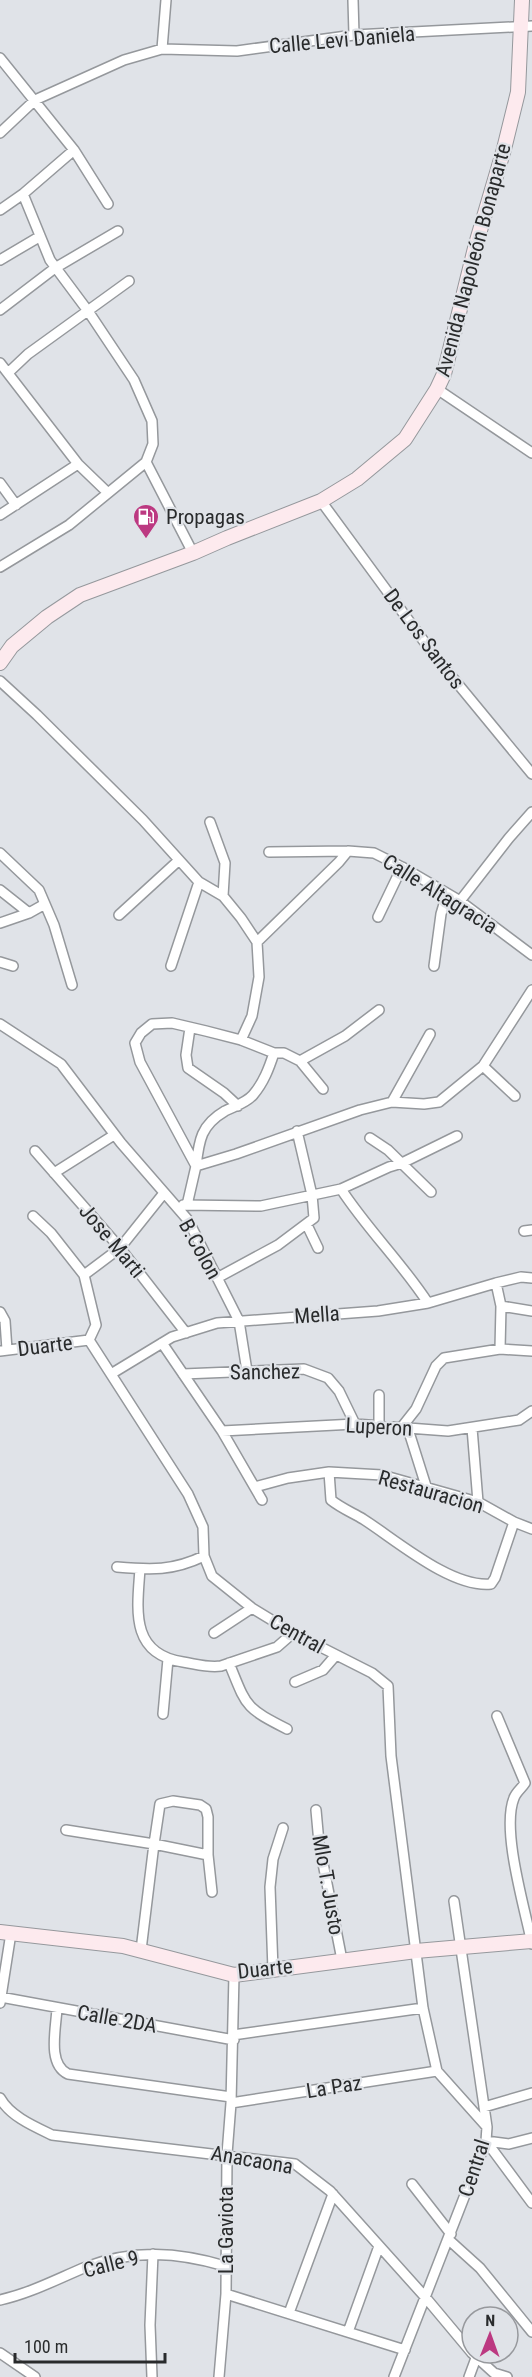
<svg xmlns="http://www.w3.org/2000/svg" width="532" height="2377" font-family="'Roboto Condensed',sans-serif">
<rect width="100%" height="100%" fill="#e0e3e8"/>
<g fill="none" stroke-linecap="round" stroke-linejoin="round">
<defs>
<path id="street" d="M353 0 354 35
M162 49 166 0
M0 58 74 150 108 204
M0 133 35 100 124 60 162 49 237 51 354 35 532 26
M0 210 23 194 74 150
M0 260 39 237
M0 310 55 268 118 231
M0 363 78 464 107 492
M9 372 28 354 129 281
M437 389 532 453
M146 462 193 553
M0 483 16 505
M321 501 434 655 532 774
M0 515 78 464
M0 567 69 525 146 462 153 444 152 421 134 380 88 311 50 260 23 194
M0 681 37 715 143 820 199 882 223 896 241 918 257 942 259 977 252 1016 241 1040
M210 822 225 863 223 896
M269 852 348 851 374 853 402 867 460 901 532 955
M0 853 39 890 54 925 72 985
M0 890 29 913 45 904
M460 901 509 838 532 812
M119 915 178 861
M378 917 402 867
M0 923 29 913
M257 942 339 862 348 851
M0 962 13 966
M171 966 199 882
M434 966 441 914 447 894
M0 1024 61 1064 121 1143 188 1220 239 1321 247 1371
M190 1028 186 1055 188 1068 224 1093 238 1106
M274 1053C269 1068 264 1082 253 1095 246 1103 235 1106 225 1111 201 1125 199 1140 196 1166L236 1154 360 1110 392 1102 424 1104 439 1102 483 1066 532 990
M300 1061 345 1036 379 1010
M483 1066 515 1096
M392 1102 430 1034
M370 1138 388 1150 431 1192
M35 1151 120 1248 186 1333
M54 1173 114 1135
M341 1189C367 1229 402 1263 428 1303
M183 1205 261 1206 341 1189 389 1167 402 1163 457 1136
M187 1205 196 1166 140 1062 135 1043 141 1033 152 1024 172 1023 206 1031 241 1040 274 1053H284L300 1061 323 1089
M33 1216 51 1233 84 1275 96 1325 89 1340
M307 1225 318 1248
M524 1231 532 1230
M84 1275 120 1248 164 1193
M217 1278 278 1245 314 1218 312 1195 297 1131
M496 1283 501 1306 500 1349
M501 1306 532 1311
M0 1312 5 1321 7 1350
M89 1340 188 1494 203 1527 204 1556 212 1576 252 1608 293 1633 372 1673 388 1686 391 1756 423 2008 437 2071 487 2127
M162 1343 222 1431 262 1500
M0 1351 89 1340
M111 1374 172 1337 217 1323 378 1311 428 1303 496 1283 521 1277 532 1278
M183 1374 304 1369 328 1378 339 1391 355 1424
M379 1425V1395
M401 1428 416 1409 436 1366 444 1358 500 1349 532 1351
M472 1428 478 1502
M408 1429 426 1486
M222 1431 355 1424 448 1431 519 1420 532 1411
M329 1472 331 1500C341 1508 353 1513 363 1519 396 1540 451 1588 491 1584L495 1578 514 1522
M255 1487 288 1478 329 1472 382 1475 478 1502 514 1522 532 1529
M117 1567C151 1570 173 1571 204 1556
M140 1569C137 1610 130 1654 183 1662 196 1664 208 1668 221 1666L277 1647 293 1633
M214 1633 252 1608
M229 1663C247 1707 244 1707 287 1729
M295 1682 323 1670 336 1655
M163 1714 168 1659
M497 1716 525 1783C522 1788 516 1792 514 1798 501 1830 525 1909 532 1944
M316 1810 319 1843 342 1960
M66 1830 154 1844 141 1950
M208 1855 154 1844 160 1804 173 1801 200 1805 206 1809 208 1817V1855L212 1892
M273 1970 270 1887 273 1859 283 1828
M0 1997 234 2040
M0 2003 11 1933
M57 2008C56 2029 47 2064 68 2074L231 2097
M233 2035 423 2008
M0 2098C10 2116 33 2126 52 2135L295 2164 330 2191 426 2298 472 2353
M231 2103 437 2071
M484 2107 532 2093
M486 2141 532 2203
M486 2141 509 2144 532 2138
M412 2184 451 2234
M449 2240 480 2268 532 2332
M226 2294 405 2350
M0 2300C31 2293 57 2279 86 2267 133 2249 178 2252 225 2266
M289 2313 333 2194
M348 2332 379 2246
M0 2353 35 2377
M472 2353 494 2373 507 2377
M152 2377 150 2325 153 2254
M219 2377 226 2294 227 2154 231 2103 234 1975
M394 2377 486 2141 487 2127 454 1901
M469 2377 476 2358"/>
<path id="secondary" d="M0 663 12 646 47 617 80 595 193 553 227 538 321 501 357 479 405 439 437 389 444 374 476 244 504 149 518 92 522 0
M0 1932 123 1946 234 1975 416 1951 532 1941"/>
</defs>
<use href="#street" stroke="#95989c" stroke-width="12"/>
<use href="#secondary" stroke="#95989c" stroke-width="16"/>
<use href="#street" stroke="#fff" stroke-width="9"/>
<use href="#secondary" stroke="#fdeaee" stroke-width="14"/>
</g>
<defs>
<symbol id="fuel-pin" viewBox="-11 -11 22 30"><path d="M0 17L-7.5 6A9.5 9.5 0 1 1 7.5 6Z" fill="#bc3981" stroke="#e0e3e8"/><path d="M-5.5-6h7V0h2V4h1.3V-2.5L3-4.5l.8-.8L6-3V5H2.5V1h-1V6h-7ZM-4.2-4.7v3.2H.2V-4.7Z" fill="#fff"/></symbol>
</defs>
<g fill-rule="evenodd">
<use href="#fuel-pin" x="131" y="502" width="30" height="40"/>
</g>
<g text-anchor="middle" dominant-baseline="central" stroke-width="4.5" stroke-linejoin="round" paint-order="stroke">
<g font-size="21" fill="#292b2c" stroke="#e0e3e8">
<text transform="translate(342 40) rotate(-5)">Calle Levi Daniela</text>
<text transform="translate(473 260) rotate(-75)">Avenida Napoleón Bonaparte</text>
<text transform="translate(424 639) rotate(53)">De Los Santos</text>
<text transform="translate(440 894) rotate(32)">Calle Altagracia</text>
<text transform="translate(112 1241) rotate(50)">Jose Marti</text>
<text transform="translate(200 1249) rotate(61)">B.Colon</text>
<text transform="translate(317 1315) rotate(-4)">Mella</text>
<text transform="translate(45 1346) rotate(-7)">Duarte</text>
<text transform="translate(265 1372) rotate(-1)">Sanchez</text>
<text transform="translate(379 1427) rotate(3)">Luperon</text>
<text transform="translate(431 1492) rotate(16)">Restauracion</text>
<text transform="translate(297 1634) rotate(29)">Central</text>
<text transform="translate(328 1885) rotate(80)">Mlo T. Justo</text>
<text transform="translate(265 1969) rotate(-6)">Duarte</text>
<text transform="translate(117 2019) rotate(10)">Calle 2DA</text>
<text transform="translate(334 2087) rotate(-9)">La Paz</text>
<text transform="translate(252 2160) rotate(10)">Anacaona</text>
<text transform="translate(474 2168) rotate(-72)">Central</text>
<text transform="translate(226 2230) rotate(-90)">La Gaviota</text>
<text transform="translate(111 2264) rotate(-14)">Calle 9</text>
</g>
<g font-size="21" fill="#292b2c" stroke="#e0e3e8" text-anchor="start">
<text x="166" y="517">Propagas</text>
</g>
</g>
<g transform="translate(490 2335) rotate(1)"><circle r="28" fill="#e0e3e8" stroke="#97999d" stroke-width="1.5"/>
<path d="M0-4.5L10 22L0 15L-10 22Z" fill="#bc3981"/>
<text y="-9" font-size="16" font-weight="bold" text-anchor="middle" fill="#292b2c">N</text>
</g>
<path d="M15 2353v9h150v-9" fill="none" stroke="#292b2c" stroke-width="3"/>
<text x="24" y="2353" font-size="18" fill="#292b2c" stroke="#e0e3e8" stroke-width="4.5" paint-order="stroke">100 m</text>
</svg>
